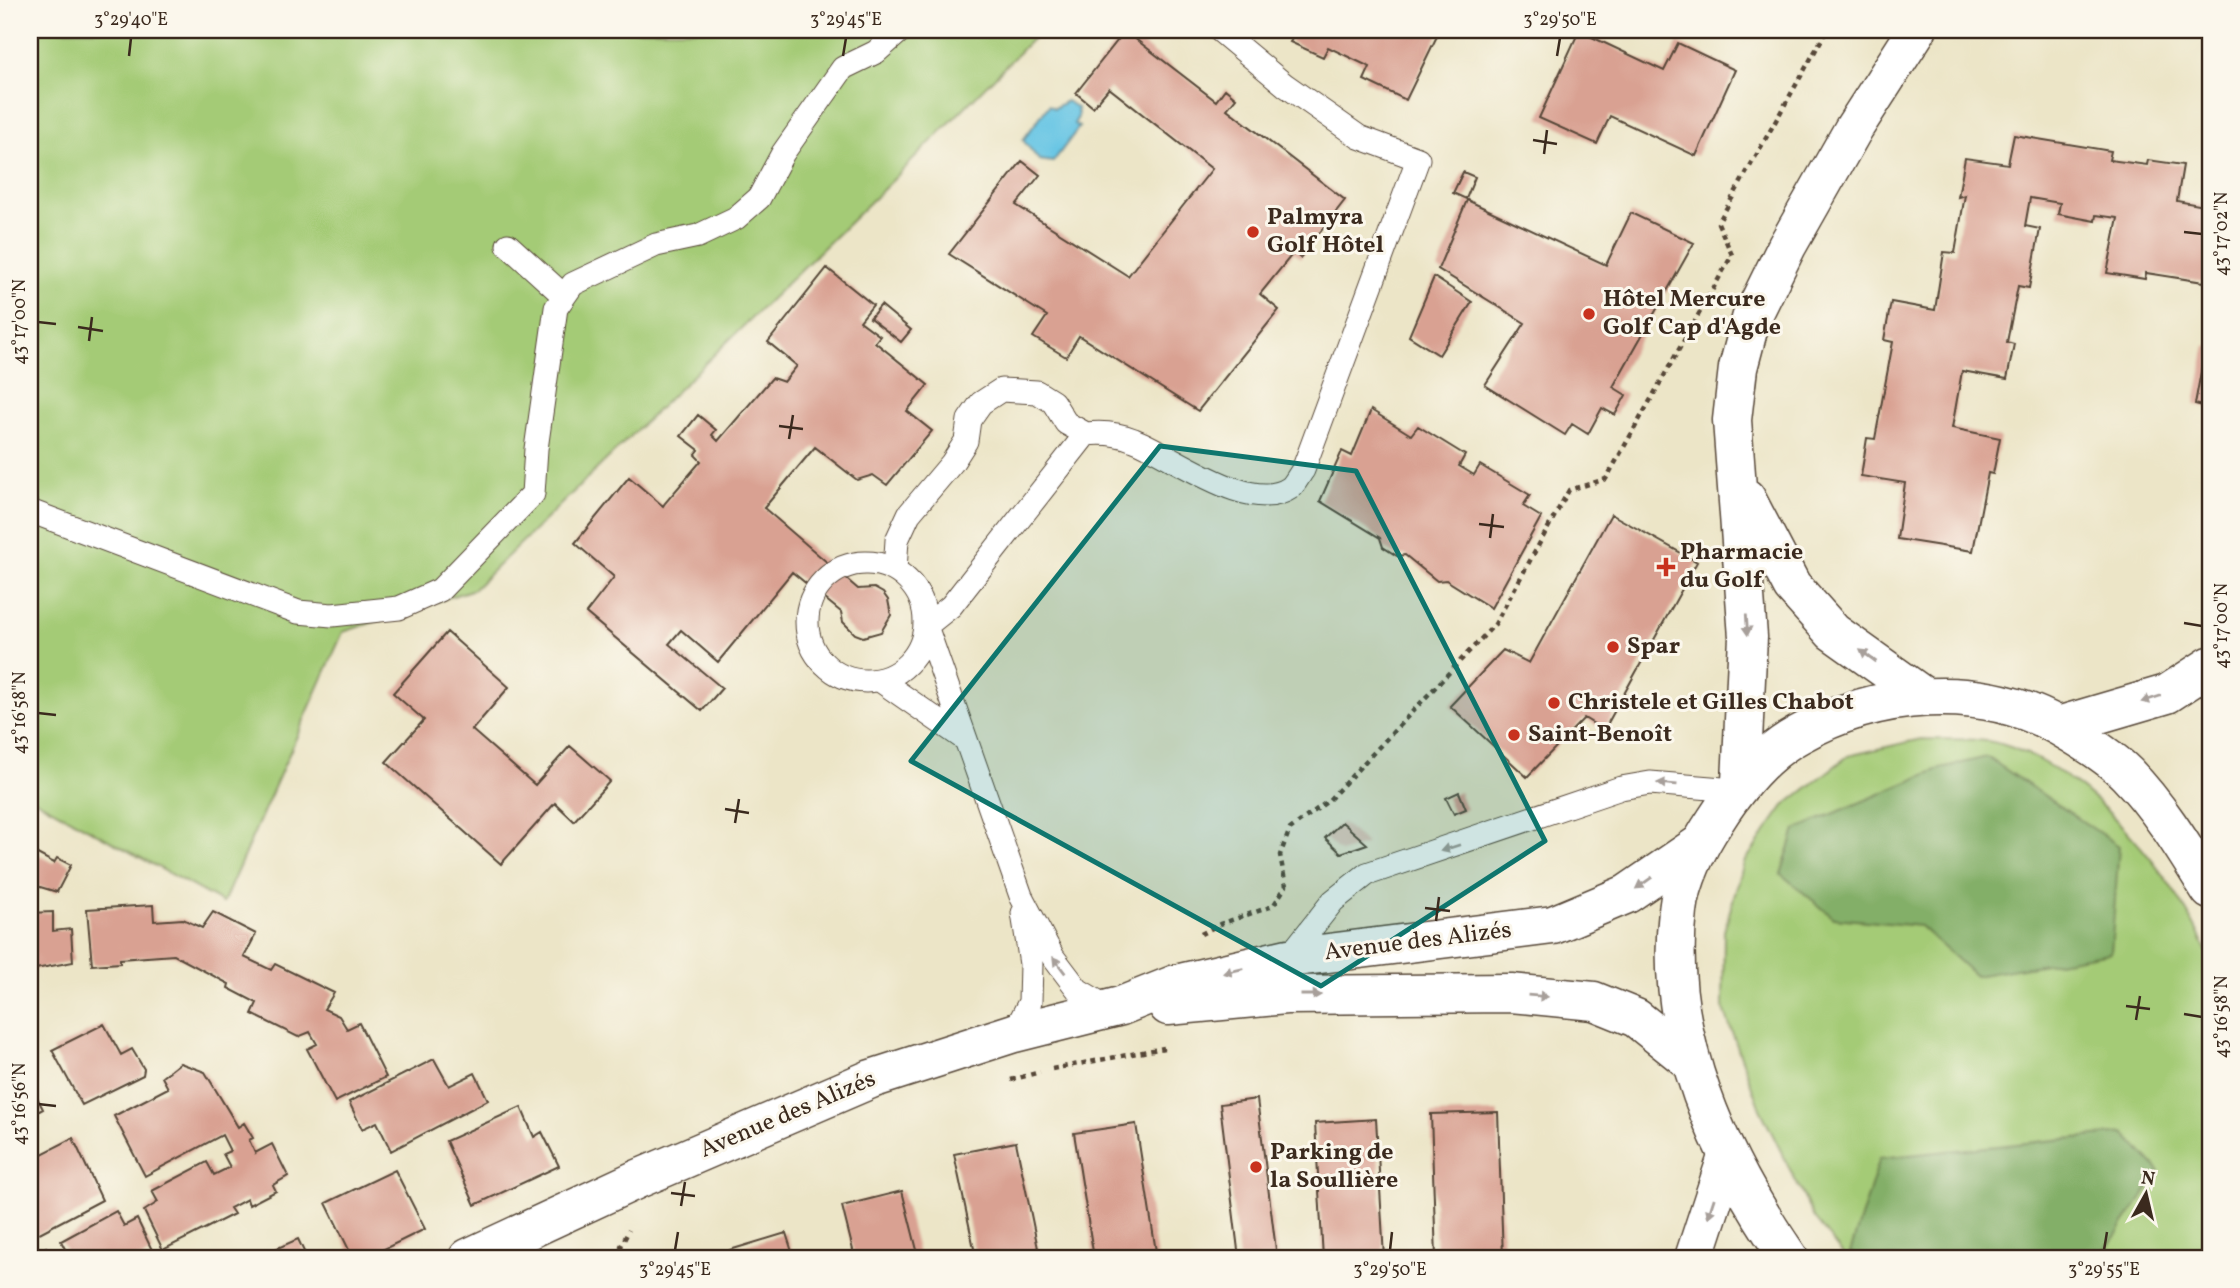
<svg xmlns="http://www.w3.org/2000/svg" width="2240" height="1288" font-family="Vollkorn,serif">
<rect width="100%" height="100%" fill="#fbf7ec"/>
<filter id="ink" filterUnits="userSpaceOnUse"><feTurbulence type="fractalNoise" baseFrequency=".0143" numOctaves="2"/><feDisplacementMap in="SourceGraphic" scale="14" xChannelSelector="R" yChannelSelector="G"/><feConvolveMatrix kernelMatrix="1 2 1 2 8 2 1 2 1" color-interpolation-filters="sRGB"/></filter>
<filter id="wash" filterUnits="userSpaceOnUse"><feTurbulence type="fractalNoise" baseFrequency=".00686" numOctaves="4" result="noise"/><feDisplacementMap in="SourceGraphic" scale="28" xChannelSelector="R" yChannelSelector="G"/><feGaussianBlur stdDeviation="1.57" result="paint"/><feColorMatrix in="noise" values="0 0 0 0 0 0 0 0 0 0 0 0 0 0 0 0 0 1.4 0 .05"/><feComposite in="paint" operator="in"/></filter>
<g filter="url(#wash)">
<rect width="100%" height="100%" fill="#ece5c7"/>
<path fill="#a4cb76" stroke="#707a4a" stroke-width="2" d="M30 30H1041L897 176 474 589 343 632 223 903 30 797Z
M1921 739C1946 740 1978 737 2001 744 2087 769 2181 879 2210 961V1258H1846L1814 1218 1760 1109 1723 1007 1724 931 1744 863 1784 806 1848 756Z"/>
<path fill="#83af67" stroke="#5f6c42" stroke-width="2" d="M1987 757 2119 846 2111 953 1975 976 1920 926 1834 918 1781 874 1795 830 1941 768Z
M2124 1133 2160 1172 2100 1258H1867L1850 1253 1880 1158Z"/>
<path fill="#66c5e4" stroke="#507881" stroke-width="2" d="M1067 101 1077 108 1078 117 1074 124 1079 127 1053 162 1039 160 1023 140 1049 105 1054 108Z"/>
<g id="blocks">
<path fill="#d9a192" d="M1297 30H1440L1406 100 1364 80 1370 67 1328 47 1323 57 1290 42Z
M1125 31 1216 101 1225 89 1236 98 1227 109 1345 200 1300 258 1294 252 1260 294 1279 310 1198 411 1079 336 1066 357 1033 337 1047 316 949 254 1022 161 1040 175 1016 205 1128 276 1138 263 1212 169 1109 88 1093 107 1076 93Z
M1579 31 1664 71 1678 43 1735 70 1696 156 1610 116 1597 144 1539 118Z
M2014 135 2111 151 2109 160 2147 165 2148 160 2183 165 2177 201 2210 207V270H2207L2204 282 2146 273 2145 279 2107 273 2118 218 2096 215 2095 221 2058 214 2060 203 2030 198 2025 226 2040 229 2029 288 2018 286 2007 342 2014 344 2007 379 1962 371 1952 428 2000 438 1993 474 1988 473 1973 551 1897 539 1905 483 1861 476 1867 438 1875 439 1893 342 1884 340 1891 302 1935 310 1944 252 1955 253 1965 195 1958 197 1965 158 2008 164Z
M1463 172 1475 177 1466 199 1453 193Z
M1467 200 1606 265 1631 213 1694 243 1613 387 1626 395 1615 415 1602 408 1588 434 1572 424 1565 435 1485 385 1525 323 1438 269Z
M827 268 873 305 860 321 880 336 875 342 928 385 907 411 932 431 887 485 873 475 857 480 815 447 764 508 858 589 874 588 883 593 888 600 891 615 881 632 863 637 855 634 843 622 841 612 792 572 718 662 681 630 669 644 722 688 702 711 586 613 614 577 575 543 629 477 663 506 665 503 701 461 695 455 699 450 681 436 698 415 716 430 712 435 718 441 772 378 784 382 797 366 768 342Z
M1434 277 1472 302 1439 355 1409 336Z
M881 305 911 330 901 342 870 318Z
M2206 345 2210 346V408L2195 404Z
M1371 410 1411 435 1418 426 1465 455 1459 466 1474 475 1480 465 1530 495 1523 506 1541 517 1491 608 1446 580 1437 581 1405 555 1397 556 1383 547 1380 538 1320 501 1342 451 1352 456Z
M1611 514 1697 562 1604 730 1584 718 1527 777 1450 706 1503 650 1529 663Z
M447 632 509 687 472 730 535 785 570 746 610 781 574 821 555 803 501 864 386 762 424 720 393 693Z
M1459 792 1466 809 1454 814 1446 798Z
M1342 822 1367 844 1341 853 1325 838Z
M30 850 54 863 57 858 71 865 57 892 30 884Z
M153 905 154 921 183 919 202 928 213 912 256 934 244 957 271 970 275 964 334 993 324 1009 339 1016 347 1029 359 1023 386 1077 335 1102 307 1049 317 1044 310 1032 298 1037 252 1014 257 1003 228 988 229 984 174 955 120 959V963L92 965 87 909Z
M53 912V931L71 929 73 962 30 970V913Z
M104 1024 121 1055 132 1049 144 1069 143 1075 82 1105 52 1050Z
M434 1059 449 1086 475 1073 488 1100 391 1151 377 1122 362 1129 349 1102Z
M180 1063 205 1072 238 1127 244 1123 253 1138 249 1140 255 1153 272 1144 288 1176 273 1185 276 1191 249 1205 247 1199 230 1208 234 1214 163 1250 144 1211 158 1202 152 1191 207 1162 214 1175 230 1167 223 1154 230 1151 222 1135 145 1176 114 1116 168 1088 162 1077Z
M30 1084 43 1109 30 1116Z
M1257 1099 1277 1258H1239L1220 1104Z
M521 1107 534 1137 542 1132 559 1166 475 1205 446 1141Z
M1498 1112 1503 1258H1436L1431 1114Z
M1376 1119 1384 1258H1323L1315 1123Z
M1136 1124 1157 1258H1094L1074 1133Z
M73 1138 102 1200 30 1238V1160Z
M1016 1142 1040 1258H976L954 1154Z
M395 1170 425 1229 366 1258H353L326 1203Z
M902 1191 919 1258H855L842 1206Z
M116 1211 124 1226 137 1219 153 1252 141 1258H61L68 1255 61 1241Z
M786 1233 794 1258H733L730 1250Z
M298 1239 307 1258H255Z
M46 1247 52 1258H30V1256Z"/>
</g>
</g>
<g filter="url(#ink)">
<use href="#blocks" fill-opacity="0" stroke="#564637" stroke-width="2"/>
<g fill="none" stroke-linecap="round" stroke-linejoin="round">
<defs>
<path id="service" d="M508 245 564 296
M1086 434C1103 432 1117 433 1134 440 1170 453 1250 516 1290 488 1295 484 1299 475 1303 470L1418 159 1359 137 1285 85 1219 30
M30 511 298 612 332 615 399 608 440 590 533 494 536 449 556 308 573 284 656 245 698 236 736 218 759 198 783 153 843 68 876 52 901 30
M807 622a59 59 0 1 1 118 0a59 59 0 1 1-118 0Z
M895 570 897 540 909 514 952 463 966 441 969 420 981 403 1001 390 1037 392 1053 402 1066 423 1086 434 951 606 926 626 1021 896 1053 957 1078 990 1110 1009
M881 681 966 740
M1288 958 1333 901 1367 874 1621 788 1650 783 1735 790
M1014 1033 1030 1002 1031 964 1023 913"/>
<path id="minor" d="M1746 498 1792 586 1833 632 1923 696
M1741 782 1748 637 1732 420 1738 368 1751 319 1787 246 1854 128 1917 30
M1694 1258 1727 1157"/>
<path id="tertiary" d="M2058 726 2167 694 2210 666
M1168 1006 1286 995 1511 993 1594 1001 1636 1018 1691 1062
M468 1258 638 1179 871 1079 1014 1033 1121 1006 1176 984 1288 958 1553 925 1627 894 1700 844
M1789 1258C1720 1159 1663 1036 1678 911 1681 881 1698 846 1715 821 1736 788 1763 754 1798 735 1875 691 1980 681 2060 727 2081 739 2110 757 2127 774 2160 808 2185 850 2210 890"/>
</defs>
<use href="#service" stroke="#564637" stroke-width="25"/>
<use href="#minor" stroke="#564637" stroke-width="41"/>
<use href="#tertiary" stroke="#564637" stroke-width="41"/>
<path stroke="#564637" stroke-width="4.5" stroke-dasharray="5 5" stroke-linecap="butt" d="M1201 934 1220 924 1273 906 1286 886 1280 855 1290 829 1328 801 1495 624 1569 490 1606 479 1732 255 1718 223 1827 30
M1052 1069 1164 1048
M1011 1080 1040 1072
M625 1258 621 1246 629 1230"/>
<use href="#service" stroke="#fff" stroke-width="23"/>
<use href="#minor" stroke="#fff" stroke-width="38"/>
<use href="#tertiary" stroke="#fff" stroke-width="38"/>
</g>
<defs><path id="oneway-solid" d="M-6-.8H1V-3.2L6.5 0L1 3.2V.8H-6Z" transform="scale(1.75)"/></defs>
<g fill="#a79f9a">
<use href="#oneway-solid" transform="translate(1747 625) rotate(86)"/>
<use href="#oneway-solid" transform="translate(1868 656) rotate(-144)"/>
<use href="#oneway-solid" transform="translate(2151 699) rotate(162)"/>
<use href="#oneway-solid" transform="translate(1667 784) rotate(-175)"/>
<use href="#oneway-solid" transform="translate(1450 848) rotate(162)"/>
<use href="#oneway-solid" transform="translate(1644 883) rotate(145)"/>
<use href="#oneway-solid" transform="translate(1059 965) rotate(-127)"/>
<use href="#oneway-solid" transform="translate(1233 971) rotate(167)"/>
<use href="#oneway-solid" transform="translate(1311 995)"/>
<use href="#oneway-solid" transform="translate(1538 996) rotate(5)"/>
<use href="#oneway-solid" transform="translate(1711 1208) rotate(108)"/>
</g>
</g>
<path fill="#0f766e" fill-opacity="0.2" stroke="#0f766e" stroke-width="5" stroke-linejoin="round" d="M1160 446 1356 471 1545 841 1321 986 911 761Z"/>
<path fill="none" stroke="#3b2a1e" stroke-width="2.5" d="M129 56 131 38M843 56 846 38M1557 56 1560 38M1533 140 1557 144M1544 154 1547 130M2184 232 2202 234M38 322 56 324M78 327 103 331M89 341 92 317M779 426 803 429M789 439 793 415M1479 524 1504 527M1490 538 1493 514M2184 623 2202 626M38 713 56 715M725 809 749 813M735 823 739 799M1425 908 1450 911M1436 921 1439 897M2126 1006 2150 1009M2184 1014 2202 1017M2136 1020 2140 996M38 1104 56 1106M671 1193 695 1196M681 1206 685 1182M675 1250 678 1232M1390 1250 1392 1232M2104 1250 2107 1232"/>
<g fill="#c8321e" stroke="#fbf7ec" stroke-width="2.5">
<circle cx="1253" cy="232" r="7"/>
<circle cx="1589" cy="314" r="7"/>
<path d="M1662.5 556.5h7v7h7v7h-7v7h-7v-7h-7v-7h7z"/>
<circle cx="1613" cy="647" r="7"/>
<circle cx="1554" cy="703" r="7"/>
<circle cx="1514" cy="735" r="7"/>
<circle cx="1256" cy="1167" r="7"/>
</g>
<g text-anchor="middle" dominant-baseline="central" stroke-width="6" stroke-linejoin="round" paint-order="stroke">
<g font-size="24" font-weight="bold" fill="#3b2a1e" stroke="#fbf7ec" text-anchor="start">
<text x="1267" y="218">Palmyra<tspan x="1267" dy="28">Golf Hôtel</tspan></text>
<text x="1603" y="300">Hôtel Mercure<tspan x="1603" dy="28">Golf Cap d'Agde</tspan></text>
<text x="1680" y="553">Pharmacie<tspan x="1680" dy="28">du Golf</tspan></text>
<text x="1627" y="647">Spar</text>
<text x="1568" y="703">Christele et Gilles Chabot</text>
<text x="1528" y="735">Saint-Benoît</text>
<text x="1270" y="1153">Parking de<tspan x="1270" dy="28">la Soullière</tspan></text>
</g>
<g font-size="24" fill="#3b2a1e" stroke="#fbf7ec">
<text transform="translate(1418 942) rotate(-7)">Avenue des Alizés</text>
<text transform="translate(788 1115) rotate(-23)">Avenue des Alizés</text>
</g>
</g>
<rect width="2240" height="1288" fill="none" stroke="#fbf7ec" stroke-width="77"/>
<g transform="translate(2146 1194) rotate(8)" stroke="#fbf7ec" stroke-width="5" paint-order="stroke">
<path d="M0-5L12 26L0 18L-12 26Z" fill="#3b2a1e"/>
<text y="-10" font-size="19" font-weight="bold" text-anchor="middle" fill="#3b2a1e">N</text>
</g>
<rect x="38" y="38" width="2164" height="1212" fill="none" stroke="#3b2a1e" stroke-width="2.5"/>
<g font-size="18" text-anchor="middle" fill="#3b2a1e">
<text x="131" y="25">3°29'40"E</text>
<text x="846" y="25">3°29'45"E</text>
<text x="1560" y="25">3°29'50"E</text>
<text transform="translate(2221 234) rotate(-90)" y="6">43°17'02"N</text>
<text transform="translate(19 322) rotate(-90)" y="6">43°17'00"N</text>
<text transform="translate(2221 626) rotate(-90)" y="6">43°17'00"N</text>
<text transform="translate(19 713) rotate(-90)" y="6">43°16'58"N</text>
<text transform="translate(2221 1017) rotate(-90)" y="6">43°16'58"N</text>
<text transform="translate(19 1104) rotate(-90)" y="6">43°16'56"N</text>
<text x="675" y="1275">3°29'45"E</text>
<text x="1390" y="1275">3°29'50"E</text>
<text x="2104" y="1275">3°29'55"E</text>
</g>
</svg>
